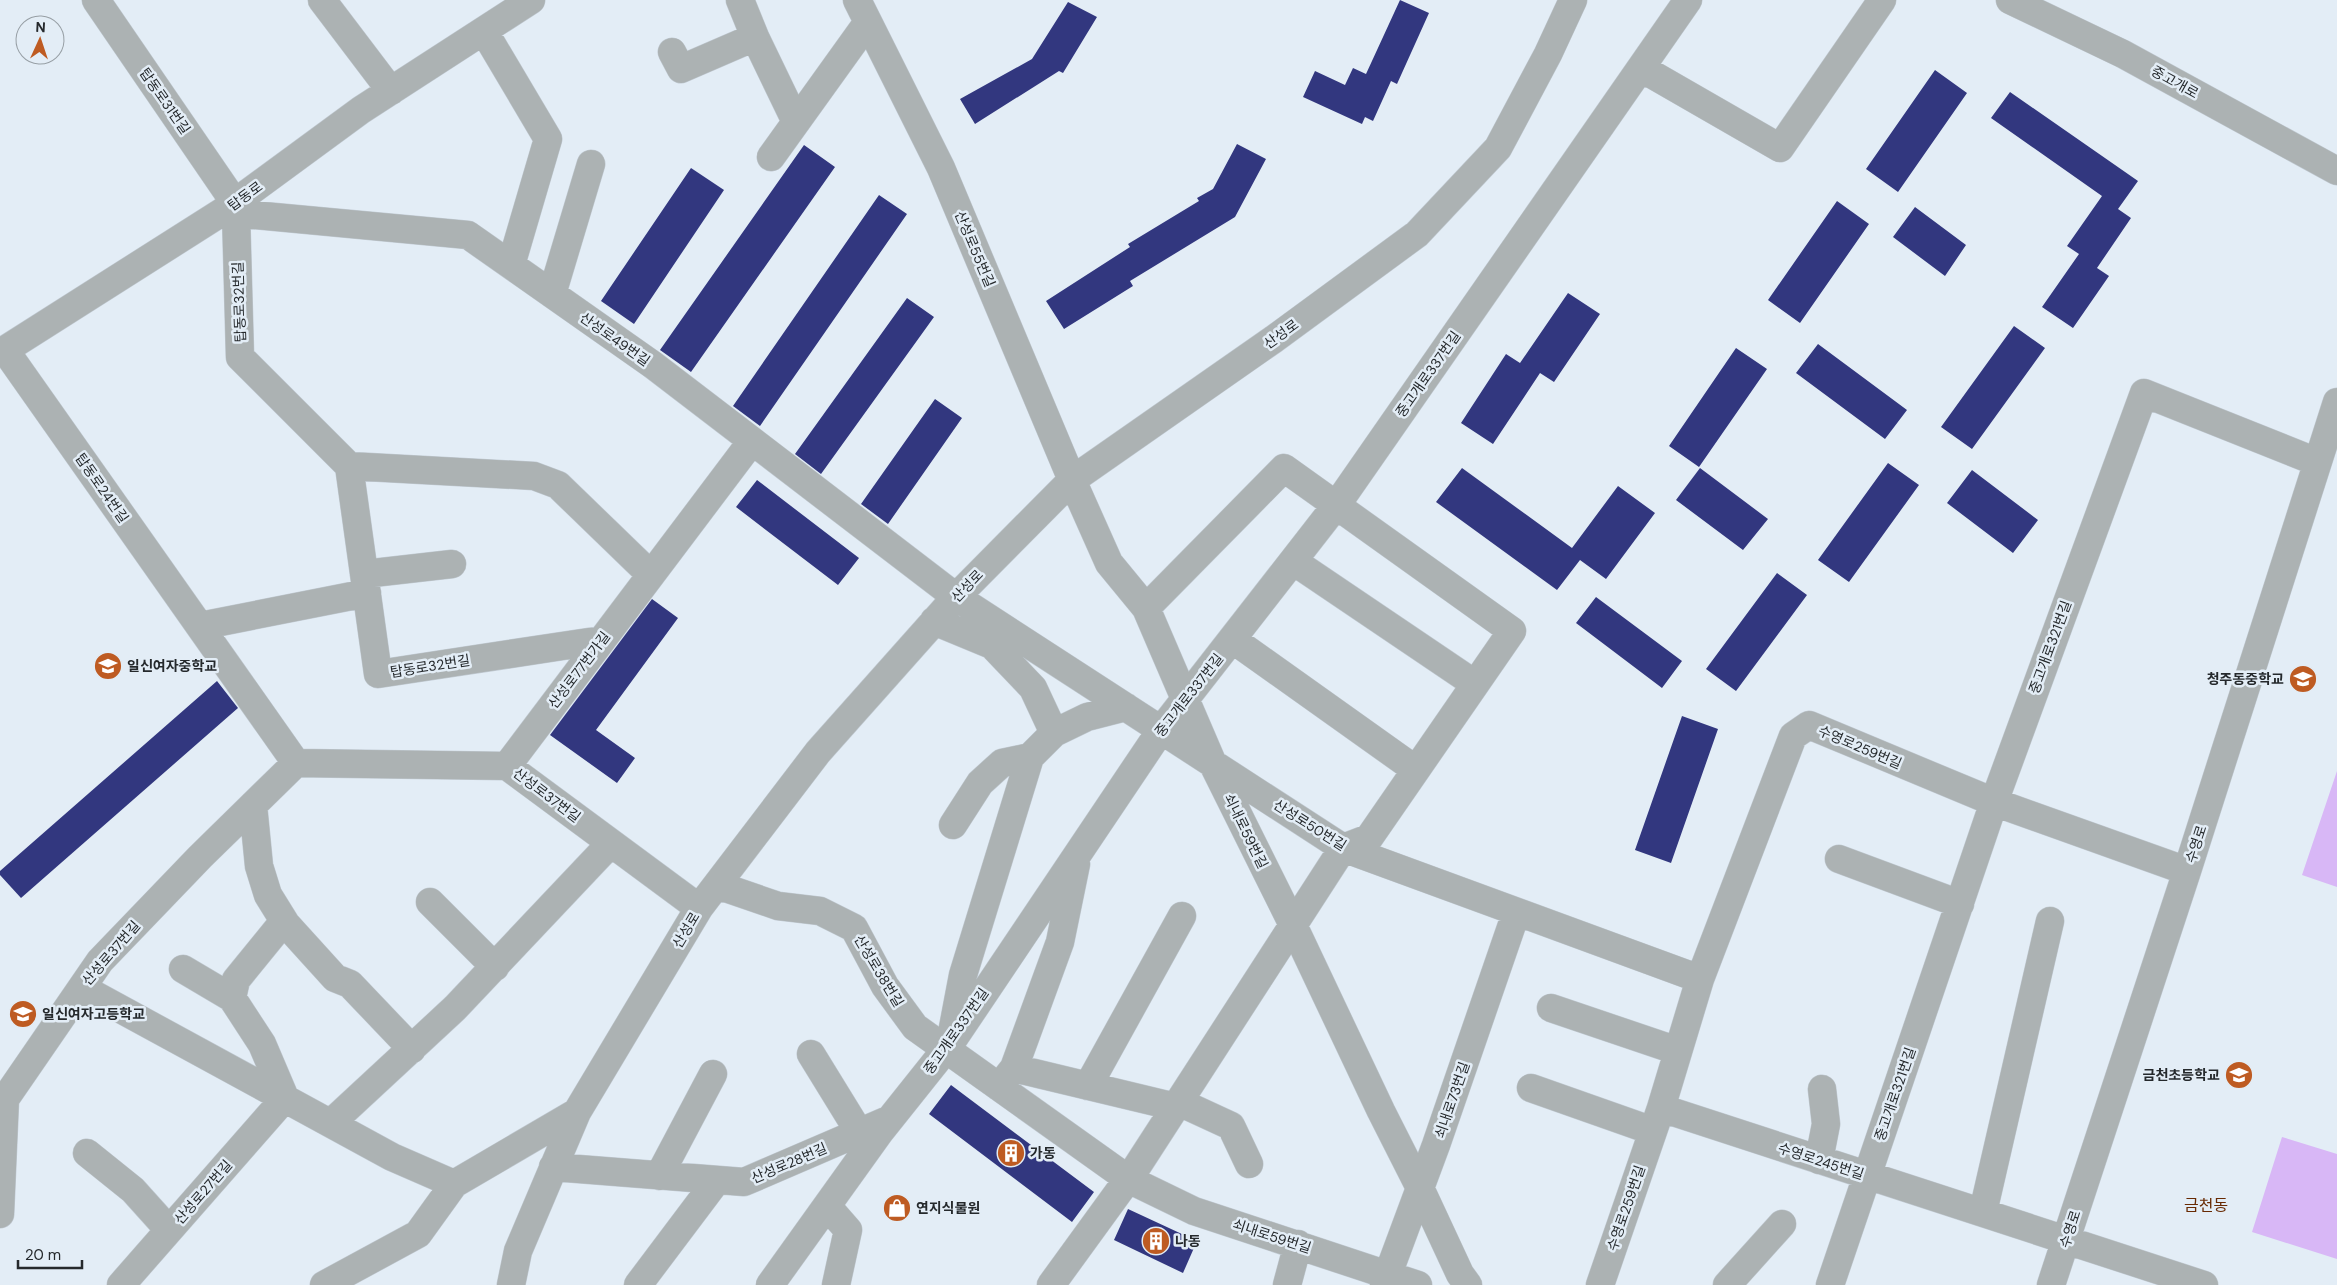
<svg xmlns="http://www.w3.org/2000/svg" width="2337" height="1285" font-family="'DM Sans','Noto Sans KR',sans-serif">
<rect width="100%" height="100%" fill="#e3edf6"/>
<path fill="#d8b7f6" d="M2337 771V887L2302 875Z
M2282 1137 2337 1154V1259L2252 1232Z"/>
<path fill="#32377f" d="M1400 0 1429 13 1397 84 1391 81 1373 121 1365 117 1362 124 1303 97 1315 71 1345 85 1353 68 1366 74Z
M1068 2 1097 17 1063 73 1059 71 975 124 960 99 1032 59Z
M1935 70 1967 93 1898 192 1866 169Z
M2010 92 2138 181 2118 209 2131 218 2097 268 2109 276 2073 328 2042 307 2079 254 2067 246 2102 196 1991 118Z
M1237 144 1266 159 1235 217 1130 281 1133 286 1064 329 1046 301 1130 247 1128 244 1199 201 1197 198 1213 189Z
M804 145 835 167 691 372 660 350Z
M691 168 724 190 634 324 601 301Z
M879 195 907 214 760 426 733 406Z
M1837 201 1869 224 1800 323 1768 300Z
M1915 207 1966 245 1945 276 1893 237Z
M1568 293 1600 314 1554 382 1540 373 1493 444 1461 423 1506 354 1520 363Z
M907 298 934 317 821 474 795 454Z
M2014 326 2045 348 1972 449 1941 427Z
M1818 344 1907 410 1885 439 1796 373Z
M1736 348 1767 369 1699 467 1669 446Z
M935 399 962 418 888 524 861 504Z
M1888 463 1919 485 1849 582 1818 560Z
M1462 468 1572 548 1618 486 1655 513 1606 579 1580 560 1557 590 1436 502Z
M1700 468 1768 519 1743 550 1676 500Z
M1972 470 2038 520 2013 553 1947 503Z
M757 480 859 558 838 585 736 507Z
M1777 573 1807 595 1736 691 1706 669Z
M1596 597 1682 661 1662 688 1576 623Z
M652 599 678 618 596 730 635 758 617 783 550 735Z
M217 681 238 708 21 898 0 875V871Z
M1682 716 1718 729 1671 863 1635 850Z
M951 1085 1094 1192 1072 1222 929 1114Z
M1128 1209 1197 1241 1183 1273 1114 1240Z"/>
<g fill="none" stroke-linecap="round" stroke-linejoin="round">
<defs>
<path id="minor" d="M96 0 235 203
M322 0 391 91
M740 0 755 37
M857 0 941 168 1072 480 1109 563 1146 608 1213 764 1293 925 1381 1111 1420 1188 1460 1274 1468 1285
M2010 0 2123 54 2337 171
M484 31 548 139 511 265
M672 52 681 69 755 37 796 122
M1641 68 1780 148 1882 0
M771 157 868 22
M222 212 468 235 653 365 956 597 1343 848 1700 979
M236 213 240 357 349 466 534 476 558 485 651 575
M552 294 591 164
M5 350 296 763
M0 353 222 212 361 110 531 0
M349 466 378 674 602 640
M1293 561 1475 684
M364 574 452 564
M934 621 992 645 1033 688 1054 733
M200 626 367 593
M1232 639 1416 770
M507 766 752 441
M253 805 259 866 268 895 286 924 335 978 350 984 412 1049
M953 825 980 783 1002 763 1030 757
M1839 859 1960 904
M717 885 778 906 820 911 854 928 885 986 915 1027 1128 1179 1194 1211 1418 1285
M430 902 495 967
M183 969 232 998
M82 988 392 1157 454 1184
M1551 1008 1678 1051
M952 1033 963 975 1030 757 1054 733 1087 717 1126 707
M811 1054 859 1132
M1014 1068 1176 1107
M1088 1086 1182 916
M999 1087 1014 1068 1060 942 1076 864
M1531 1088 1653 1131
M1179 1102 1231 1126 1249 1164
M1661 1108 2204 1285
M331 1123 455 1008 611 843
M87 1153 133 1190 169 1230
M1819 1160 1826 1124 1822 1089
M553 1167 744 1182 888 1120
M659 1176 713 1074
M827 1206 848 1230 836 1285
M1983 1212 2050 921
M0 1214 5 1099 100 961 200 857 296 763 507 766 699 908
M121 1285 285 1098 262 1044 232 998 236 980 284 921
M324 1285 418 1234 454 1184 577 1112
M511 1285 518 1251 577 1112 699 908 818 752 956 597 1072 480 1274 339 1417 234 1498 148 1548 54 1573 0
M638 1285 717 1180
M770 1285 879 1133 950 1044 1161 730 1338 503 1688 0
M1051 1285 1136 1168 1343 848 1369 838 1512 631 1284 468 1146 608
M1287 1285 1298 1244
M1384 1285 1436 1145 1516 913
M1600 1285 1661 1108 1700 979 1793 736 1809 725 1994 802 2187 871
M1727 1285 1782 1224
M1830 1285 1994 802 2144 393 2317 462
M2051 1285 2187 871 2337 402"/>
</defs>
<use href="#minor" stroke="#c1cad2" stroke-width="29"/>
<use href="#minor" stroke="#acb2b3" stroke-width="28"/>
</g>
<defs>
<symbol id="school-disc" viewBox="-11 -11 22 22"><circle r="9.5" fill="#be5b22" stroke="#e3edf6"/><path d="M0-5L7-2L0 1L-7-2ZM-4 1L0 2.5L4 1V4Q0 6-4 4Z" fill="#fff"/></symbol>
<symbol id="building-disc" viewBox="-11 -11 22 22"><circle r="9.5" fill="#be5b22" stroke="#e3edf6"/><path d="M-4-6H4V6H1V3H-1V6H-4ZM-2.5-4.3h1.7v1.8h-1.7ZM.8-4.3h1.7v1.8H.8ZM-2.5-1h1.7V.8h-1.7ZM.8-1h1.7V.8H.8Z" fill="#fff"/></symbol>
<symbol id="shop-disc" viewBox="-11 -11 22 22"><circle r="9.5" fill="#be5b22" stroke="#e3edf6"/><path d="M-5-2.5h2.3a2.7 3.5 0 0 1 5.4 0H5L5.5 6h-11ZM-1.5-2.5h3a1.5 2.3 0 0 0-3 0Z" fill="#fff"/></symbol>
</defs>
<g fill-rule="evenodd">
<use href="#school-disc" x="92" y="650" width="32" height="32"/>
<use href="#school-disc" x="2287" y="663" width="32" height="32"/>
<use href="#school-disc" x="7" y="998" width="32" height="32"/>
<use href="#school-disc" x="2223" y="1059" width="32" height="32"/>
<use href="#building-disc" x="995" y="1137" width="32" height="32"/>
<use href="#shop-disc" x="881" y="1192" width="32" height="32"/>
<use href="#building-disc" x="1140" y="1225" width="32" height="32"/>
</g>
<g text-anchor="middle" dominant-baseline="central" stroke-width="5" stroke-linejoin="round" paint-order="stroke">
<g font-size="14" fill="#25292c" stroke="#e3edf6">
<text transform="translate(2175 82) rotate(29)">중고개로</text>
<text transform="translate(165 101) rotate(55)">탑동로31번길</text>
<text transform="translate(245 196) rotate(-36)">탑동로</text>
<text transform="translate(975 249) rotate(67)">산성로55번길</text>
<text transform="translate(239 302) rotate(-92)">탑동로32번길</text>
<text transform="translate(1281 334) rotate(-36)">산성로</text>
<text transform="translate(615 339) rotate(35)">산성로49번길</text>
<text transform="translate(1428 374) rotate(-55)">중고개로337번길</text>
<text transform="translate(102 488) rotate(55)">탑동로24번길</text>
<text transform="translate(967 586) rotate(-46)">산성로</text>
<text transform="translate(2050 647) rotate(-70)">중고개로321번길</text>
<text transform="translate(430 666) rotate(-9)">탑동로32번길</text>
<text transform="translate(579 670) rotate(-53)">산성로77번가길</text>
<text transform="translate(1189 695) rotate(-52)">중고개로337번길</text>
<text transform="translate(1860 747) rotate(23)">수영로259번길</text>
<text transform="translate(547 795) rotate(37)">산성로37번길</text>
<text transform="translate(1310 825) rotate(32)">산성로50번길</text>
<text transform="translate(1246 831) rotate(64)">쇠내로59번길</text>
<text transform="translate(2196 844) rotate(-72)">수영로</text>
<text transform="translate(686 930) rotate(-59)">산성로</text>
<text transform="translate(111 953) rotate(-49)">산성로37번길</text>
<text transform="translate(879 971) rotate(59)">산성로38번길</text>
<text transform="translate(956 1031) rotate(-55)">중고개로337번길</text>
<text transform="translate(1895 1094) rotate(-71)">중고개로321번길</text>
<text transform="translate(1452 1100) rotate(-71)">쇠내로73번길</text>
<text transform="translate(1821 1161) rotate(18)">수영로245번길</text>
<text transform="translate(789 1163) rotate(-23)">산성로28번길</text>
<text transform="translate(203 1192) rotate(-49)">산성로27번길</text>
<text transform="translate(1626 1208) rotate(-71)">수영로259번길</text>
<text transform="translate(2070 1229) rotate(-72)">수영로</text>
<text transform="translate(1272 1236) rotate(18)">쇠내로59번길</text>
</g>
<g font-size="14" font-weight="bold" fill="#25292c" stroke="#e3edf6" text-anchor="start">
<text x="127" y="666">일신여자중학교</text>
<text x="2284" y="679" text-anchor="end">청주동중학교</text>
<text x="42" y="1014">일신여자고등학교</text>
<text x="2220" y="1075" text-anchor="end">금천초등학교</text>
<text x="1030" y="1153">가동</text>
<text x="916" y="1208">연지식물원</text>
<text x="1175" y="1241">나동</text>
</g>
<g font-size="16" fill="#682a03" stroke="#e3edf6">
<text x="2206" y="1205">금천동</text>
</g>
</g>
<g transform="translate(40 40) rotate(3)"><circle r="24" fill="#e3edf6" stroke="#979fa5"/>
<path d="M0-4L9 19L0 12L-9 19Z" fill="#be5b22"/>
<text y="-8" font-size="14" font-weight="bold" text-anchor="middle" fill="#25292c">N</text>
</g>
<path d="M18 1260v8h64v-8" fill="none" stroke="#25292c" stroke-width="2.5"/>
<text x="25" y="1260" font-size="15" fill="#25292c" stroke="#e3edf6" stroke-width="4" paint-order="stroke">20 m</text>
</svg>
